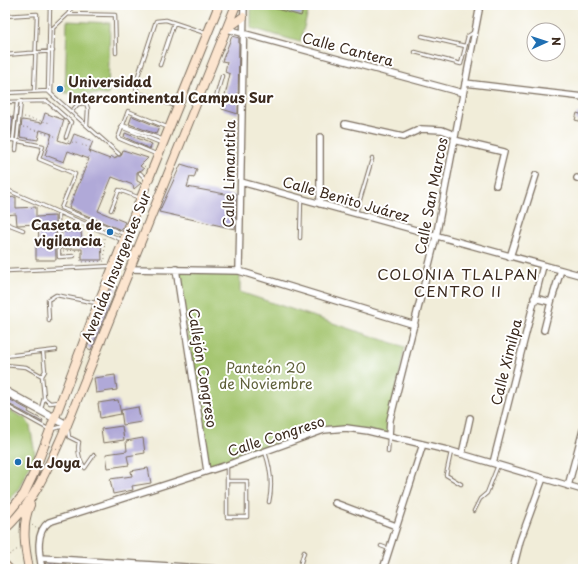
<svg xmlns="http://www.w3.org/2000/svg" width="588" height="574" font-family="'Playpen Sans',sans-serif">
<rect width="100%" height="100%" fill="#fff"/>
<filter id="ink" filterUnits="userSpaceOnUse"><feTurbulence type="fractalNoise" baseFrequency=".025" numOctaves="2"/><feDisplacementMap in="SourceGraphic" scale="8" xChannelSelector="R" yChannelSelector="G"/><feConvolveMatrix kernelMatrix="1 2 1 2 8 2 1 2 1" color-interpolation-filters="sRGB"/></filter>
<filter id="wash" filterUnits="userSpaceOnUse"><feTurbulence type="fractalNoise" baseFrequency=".012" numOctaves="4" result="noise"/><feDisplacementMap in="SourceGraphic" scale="16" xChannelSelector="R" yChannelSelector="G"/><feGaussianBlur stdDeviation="0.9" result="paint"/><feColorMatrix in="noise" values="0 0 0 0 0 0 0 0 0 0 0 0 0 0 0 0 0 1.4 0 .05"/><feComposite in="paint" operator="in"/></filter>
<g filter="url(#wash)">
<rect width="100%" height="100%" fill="#f1edd9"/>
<path fill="#a3c46d" stroke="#6f7746" d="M251 5H310L300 42 251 28Z
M67 21 110 23 108 95 65 93Z
M178 271 240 273V292L405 347 387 435 366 430 323 429 208 470Z
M5 408 26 419 30 426 35 454 19 488 5 505Z"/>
<g id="blocks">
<path fill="#b0a9d8" d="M267 5H305L301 16 266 6Z
M232 36 239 38 238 114 222 109 230 74 225 72 227 62 222 61Z
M45 113 64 120 58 140 70 144 74 134 93 141 89 151 110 159 111 156 115 159 117 156H121L123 150 148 158 140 166 144 169 137 172V181L141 183 134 189 133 185 112 177 98 211 125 222 121 230 69 208 89 159 68 151 64 162 45 155 52 134 40 130 38 140 20 137 22 120 42 123Z
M577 113 583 115V122L575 120Z
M5 116 13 117 11 135H5Z
M132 116 159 127 156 134 129 124Z
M125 133 152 144 150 149 124 137Z
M181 164 197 169 194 178 190 177 187 187 236 196 235 229 159 212Z
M16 197V208L36 207V217L55 216 56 260H36V243H39L38 224 18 225H17L16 214 5 215V198Z
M81 231 82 241 101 242 102 260H82V249H62L61 232Z
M112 285 117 287 91 350 87 348Z
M115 375 117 390 96 393 94 378Z
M5 397 29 410 28 412 43 420 42 422 5 402Z
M118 400 121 414 100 418 98 403Z
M138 407 141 422 123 425 121 410Z
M122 426 124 440 103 443 101 429Z
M143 438 145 453 127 456 129 465 108 468 106 454 127 451 126 441Z
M148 468 151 483 132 486 133 490 113 494 110 479 132 476 131 471Z
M45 563 66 564V569H47Z"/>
</g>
</g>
<g filter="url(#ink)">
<use href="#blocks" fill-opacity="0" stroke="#7b6e5f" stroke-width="1"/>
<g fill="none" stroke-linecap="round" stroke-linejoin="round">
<defs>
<path id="service" d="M68 14 115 15 116 53
M5 16 37 14 34 91
M422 36 465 46
M415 52 461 64 468 36 474 32
M5 55 53 51
M160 65 174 23
M48 91 50 5
M5 93 48 91 51 94 53 28 68 14 73 5
M51 94 119 154
M200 97 215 101 222 76
M5 102 47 101 71 122 66 137
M176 106 138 93 135 85 156 21 166 20 205 33
M71 112 78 104 86 103 88 109 87 125
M122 125 164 140
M121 127 161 143
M5 140H13L17 102
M13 140 43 146 39 159 75 174 61 208 124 234
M16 150 21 101
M158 155 118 138 128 111 169 128
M140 173 147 180
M5 189 122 240
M111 210 119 190 140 198
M356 213 372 159
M58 214 59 257 74 256
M5 223 23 230
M300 238 301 199
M121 249 133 254
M7 271 111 266
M49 321 48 300 56 295 96 303
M5 356 56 350
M5 365 26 367 42 376
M44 398 50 403 59 402
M5 405 50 430 64 426
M41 409 44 397 42 376 45 371 43 352
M68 430 69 437 79 442C77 451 80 461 85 468L94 455
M265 452C271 469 273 484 269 502
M388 452 389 436
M451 452 446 475 461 484
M227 481H247V517H227V465
M474 511 480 499 487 493 498 465
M381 546 389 549
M299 569 304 552"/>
<path id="minor" d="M227 29 463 93
M465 83 583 97
M345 124 403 137 421 129 442 130 455 135
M454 140 504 152 496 185
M577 178 583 180
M241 182 583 276
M320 204V137
M510 257 536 175
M129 269 239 271 415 325
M176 269 207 471
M239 271 244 5
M534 298 551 302 561 270
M544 330 551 302
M389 436 390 420 436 237 480 5
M462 454 470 418
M493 463 543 266
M568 486 583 430
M335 503 396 526
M40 558 218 569
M42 569C39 554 35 532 49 522L227 465 324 430 346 428 368 431 451 451 583 490
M383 569 423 444
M513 569 520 541 543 478"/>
<path id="tertiary" d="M5 391 67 425"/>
<path id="secondary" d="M228 28 243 17
M5 517 24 494 33 475 98 304 219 5
M5 529C36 501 50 462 67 425L236 5
M5 565 9 569
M29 569C25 549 21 525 30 505"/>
</defs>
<use href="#service" stroke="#7b6e5f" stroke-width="4.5"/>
<use href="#minor" stroke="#7b6e5f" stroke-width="8"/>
<use href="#tertiary" stroke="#7b6e5f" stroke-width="9"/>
<use href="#secondary" stroke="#7b6e5f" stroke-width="10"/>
<path stroke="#7b6e5f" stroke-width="1" stroke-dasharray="1 3" stroke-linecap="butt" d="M5 115H11
M24 117 51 123
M5 124 10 125
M23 127 29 128
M31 129 61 138
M68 141 79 144
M143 162 145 168
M69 206 92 148 82 145
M63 251 81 250V262L105 261 104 237
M32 525 37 529
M6 557 18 549"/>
<use href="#service" stroke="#fff" stroke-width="2.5"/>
<use href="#minor" stroke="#fff" stroke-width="5.5"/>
<use href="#tertiary" stroke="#fff" stroke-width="7"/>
<use href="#secondary" stroke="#fce5cf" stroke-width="8"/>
<path stroke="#7b6e5f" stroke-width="1" stroke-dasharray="1 3" stroke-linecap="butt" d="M41 443 61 450"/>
</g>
</g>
<g fill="#1f6fb2" stroke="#fff" stroke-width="1.5">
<circle cx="60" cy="89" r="4"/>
<circle cx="110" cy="232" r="4"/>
<circle cx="18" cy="462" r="4"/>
</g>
<g text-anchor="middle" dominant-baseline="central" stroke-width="4" stroke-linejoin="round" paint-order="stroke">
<g font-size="14" fill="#3b2a1e" stroke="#fff">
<text transform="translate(348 49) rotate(15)">Calle Cantera</text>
<text transform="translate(229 174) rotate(-89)">Calle Limantitla</text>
<text transform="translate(431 196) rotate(-79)">Calle San Marcos</text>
<text transform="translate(346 199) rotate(16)">Calle Benito Juárez</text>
<text transform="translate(116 266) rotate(-68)">Avenida Insurgentes Sur</text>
<text transform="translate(506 362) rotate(-76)">Calle Ximilpa</text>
<text transform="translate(203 368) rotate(81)">Callejón Congreso</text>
<text transform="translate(276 436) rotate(-18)">Calle Congreso</text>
</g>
<g font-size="14" font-weight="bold" fill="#3b2a1e" stroke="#fff" text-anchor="start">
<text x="68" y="81">Universidad<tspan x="68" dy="16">Intercontinental Campus Sur</tspan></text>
<text x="102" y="224" text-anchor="end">Caseta de<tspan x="102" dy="16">vigilancia</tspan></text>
<text x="26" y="462">La Joya</text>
</g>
<g font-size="14" fill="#5f603a" stroke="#fff">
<text x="266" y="367">Panteón 20<tspan x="266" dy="16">de Noviembre</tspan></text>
</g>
<g font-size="15" letter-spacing="1" fill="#3b2a1e" stroke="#fff">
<text x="458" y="273">COLONIA TLALPAN<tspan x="458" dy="17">CENTRO II</tspan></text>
</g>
</g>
<rect width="588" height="574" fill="none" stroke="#fff" stroke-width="20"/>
<g transform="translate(546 42) rotate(87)"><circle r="19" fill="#ffffff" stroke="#b1aaa5"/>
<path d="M0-3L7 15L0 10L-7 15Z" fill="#1f6fb2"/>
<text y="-6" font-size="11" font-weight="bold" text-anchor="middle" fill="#3b2a1e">N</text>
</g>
</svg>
